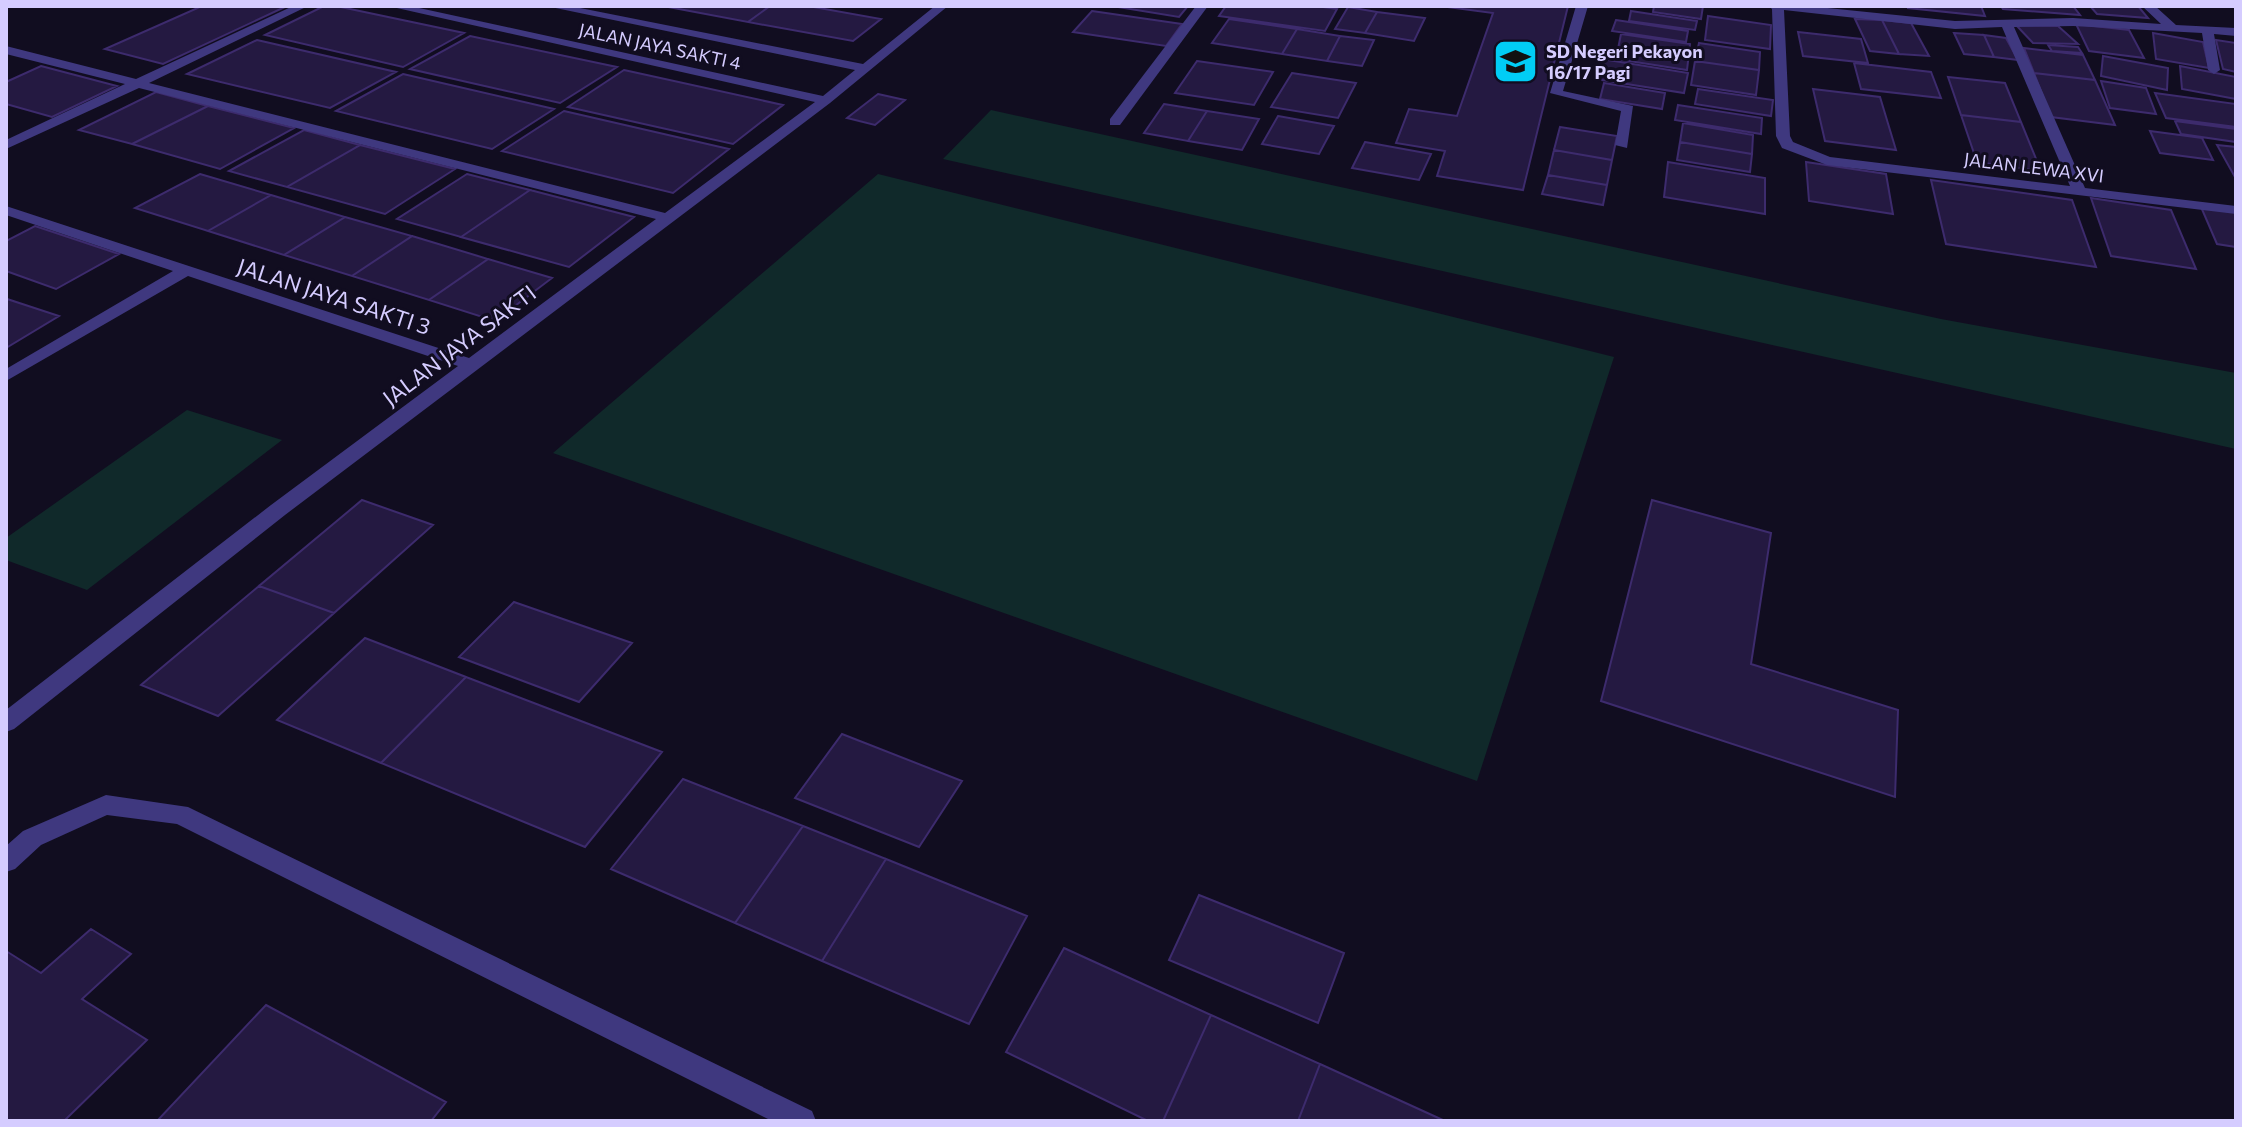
<svg xmlns="http://www.w3.org/2000/svg" width="2242" height="1127" font-family="Commissioner,sans-serif">
<rect width="100%" height="100%" fill="#110d20"/>
<path fill="#10292a" d="M991 110 1941 319 2236 373V449L943 159Z
M878 174 1614 357 1477 781 553 453Z
M187 410 282 440 87 590 6 560V538Z"/>
<path fill="#241941" stroke="#3d2b6d" stroke-width="2" d="M202 6H287L163 64 105 49Z
M324 6H336L464 33 403 67 265 35Z
M663 6H770L748 22Z
M770 6H808L881 19 853 41 748 22Z
M1112 6H1188L1179 17Z
M1226 6H1316L1337 9 1325 31 1219 16Z
M1440 6H1568L1523 190 1437 176 1445 151 1396 143 1409 109 1457 116 1493 13Z
M1654 6H1703L1701 19 1653 12Z
M1908 6H1981L1985 16 1908 8Z
M2001 6H2073L2080 15 2003 9Z
M2090 6H2138L2148 18 2097 14Z
M1348 7 1377 12 1365 33 1335 29Z
M1092 11 1182 24 1166 46 1073 32Z
M1631 11 1697 21 1695 30 1629 21Z
M1377 12 1425 18 1414 41 1365 33Z
M1708 16 1771 25 1770 49 1705 40Z
M1229 19 1297 29 1282 54 1212 43Z
M1855 19 1882 20 1899 54 1870 51Z
M1616 20 1688 31 1686 42 1612 31Z
M1882 20 1911 23 1929 56 1899 54Z
M2076 24 2129 30 2144 58 2089 51Z
M2016 25 2058 26 2078 44 2033 43Z
M1297 29 1340 36 1327 61 1282 54Z
M1798 32 1861 39 1868 63 1803 56Z
M1954 33 1984 35 1994 57 1964 54Z
M2153 33 2203 42 2209 68 2156 59Z
M1621 34 1690 44 1687 70 1616 59Z
M1984 35 2006 38 2018 60 1994 57Z
M470 36 617 67 560 103 410 69Z
M1340 36 1374 40 1362 66 1327 61Z
M257 40 396 72 330 108 187 74Z
M2216 40 2236 43V72L2223 69Z
M1699 43 1760 52 1759 70 1695 61Z
M2048 45 2078 47 2082 53 2052 51Z
M2024 48 2083 55 2095 80 2034 73Z
M2103 56 2168 68 2167 90 2101 76Z
M1602 59 1688 73 1684 93 1595 79Z
M1197 61 1273 72 1254 105 1175 93Z
M1695 61 1759 70 1756 95 1691 85Z
M1854 63 1931 72 1941 98 1861 89Z
M41 66 117 86 52 117 6 104V82Z
M2180 66 2236 77V99L2182 89Z
M624 70 783 105 733 144 568 107Z
M1292 73 1356 83 1338 118 1271 107Z
M2034 73 2095 80 2115 125 2051 117Z
M403 74 554 109 492 149 336 111Z
M1948 77 2005 83 2021 122 1961 115Z
M2101 81 2146 88 2156 114 2110 108Z
M1604 83 1665 93 1662 109 1600 99Z
M1698 89 1773 100 1771 116 1695 104Z
M1813 89 1880 97 1896 150 1825 141Z
M156 92 208 106 132 144 79 130Z
M2155 93 2236 104V127L2166 118Z
M878 94 905 100 875 125 847 118Z
M1164 104 1207 111 1188 141 1144 133Z
M1678 105 1762 118 1761 134 1675 120Z
M208 106 294 128 220 169 132 144Z
M564 111 729 149 673 193 502 151Z
M1207 111 1259 119 1242 150 1188 141Z
M1961 115 2021 122 2041 171 1977 162Z
M1278 116 1334 126 1319 154 1262 144Z
M2175 121 2236 129V142L2181 134Z
M1683 123 1753 135 1752 154 1680 142Z
M1560 127 1617 136 1612 160 1554 150Z
M304 130 360 145 287 187 229 171Z
M2150 131 2202 138 2213 160 2160 153Z
M1365 142 1431 154 1419 180 1352 168Z
M1680 142 1752 154 1750 172 1677 160Z
M360 145 455 169 385 214 287 187Z
M2217 145 2236 147V179Z
M1554 150 1612 160 1607 185 1548 175Z
M1668 162 1765 178V214L1664 197Z
M1806 162 1886 174 1893 214 1809 201Z
M200 174 271 195 208 231 135 208Z
M467 174 530 190 461 237 397 219Z
M1548 175 1607 185 1603 205 1542 194Z
M1931 180 2072 200 2096 267 1946 244Z
M530 190 634 217 569 267 461 237Z
M271 195 345 217 284 255 208 231Z
M2091 198 2171 210 2196 269 2111 256Z
M2201 207 2236 212V247L2217 244Z
M345 217 412 236 352 276 284 255Z
M35 226 119 254 56 289 6 271V241Z
M412 236 488 259 429 300 352 276Z
M488 259 552 278 495 321 429 300Z
M6 300 7 299 59 316 6 348Z
M362 500 433 525 334 613 259 586Z
M1652 500 1771 533 1751 664 1898 710 1895 797 1601 701Z
M259 586 334 613 218 716 141 685Z
M514 602 632 643 579 702 459 657Z
M365 638 466 677 381 763 277 720Z
M466 677 662 752 585 847 381 763Z
M842 734 962 781 919 847 795 798Z
M683 779 803 826 735 923 611 869Z
M803 826 886 859 822 961 735 923Z
M886 859 1027 916 969 1024 822 961Z
M1199 895 1344 953 1318 1023 1169 960Z
M91 929 131 954 82 999 147 1040 64 1121H6V951L41 973Z
M1064 948 1211 1015 1163 1121H1148L1006 1052Z
M266 1005 446 1102 431 1121H157Z
M1211 1015 1320 1064 1298 1121H1163Z
M1320 1064 1445 1121H1298Z"/>
<g fill="none" stroke-linecap="round" stroke-linejoin="round">
<path fill="#3f387f" fill-rule="evenodd" d="M106 795 188 807 812 1111 816 1121H772L177 824 107 815 41 845 15 869 6 872V846L23 831Z"/>
<path fill="#3f387f" fill-rule="evenodd" d="M293 6H308L149 83 665 213 815 102 388 6H410L823 96 855 70 546 6H570L863 64 935 6H948L830 103 285 515 14 729 6 732V710L271 505 458 366 188 276 6 381V369L173 271 6 215V206L469 358 656 219 139 88 6 149V140L125 84 6 54V46L136 79Z
M1196 6H1208L1120 125H1110V119Z
M1576 6H1588L1563 91 1633 106 1627 148 1615 145 1621 111 1550 93Z
M1769 6H1808L1955 21 2073 18 2161 24 2142 6H2155L2176 25 2236 28V36L2214 34 2220 70 2214 74 2208 70 2202 33 2073 26 2014 27 2085 188 2236 206V214L1827 165 1782 148 1776 136 1772 9ZM1784 10 1955 29 2002 27 2070 186 1830 157 1793 142 1790 136Z"/>
</g>
<defs>
<symbol id="school-square" viewBox="-11 -11 22 22"><rect x="-9" y="-9" width="18" height="18" rx="4" fill="#01cdf5" stroke="#110d20"/><path d="M0-5L7-2L0 1L-7-2ZM-4 1L0 2.5L4 1V4Q0 6-4 4Z" fill="#111"/></symbol>
</defs>
<g fill-rule="evenodd">
<use href="#school-square" x="1490" y="36" width="51" height="51"/>
</g>
<g text-anchor="middle" dominant-baseline="central" stroke-width="6" stroke-linejoin="round" paint-order="stroke">
<g font-size="18" fill="#d5ccff" stroke="#110d20">
<text transform="translate(660 46) rotate(12)">JALAN JAYA SAKTI 4</text>
<text transform="translate(2034 167) rotate(7)">JALAN LEWA XVI</text>
</g>
<g font-size="18" font-weight="bold" fill="#d5ccff" stroke="#110d20" text-anchor="start">
<text x="1546" y="51">SD Negeri Pekayon<tspan x="1546" dy="21">16/17 Pagi</tspan></text>
</g>
<g font-size="22" fill="#d5ccff" stroke="#110d20">
<text transform="translate(334 296) rotate(18)">JALAN JAYA SAKTI 3</text>
<text transform="translate(459 345) rotate(-37)">JALAN JAYA SAKTI</text>
</g>
</g>
<rect width="2242" height="1127" fill="none" stroke="#d5ccff" stroke-width="16"/>
</svg>
